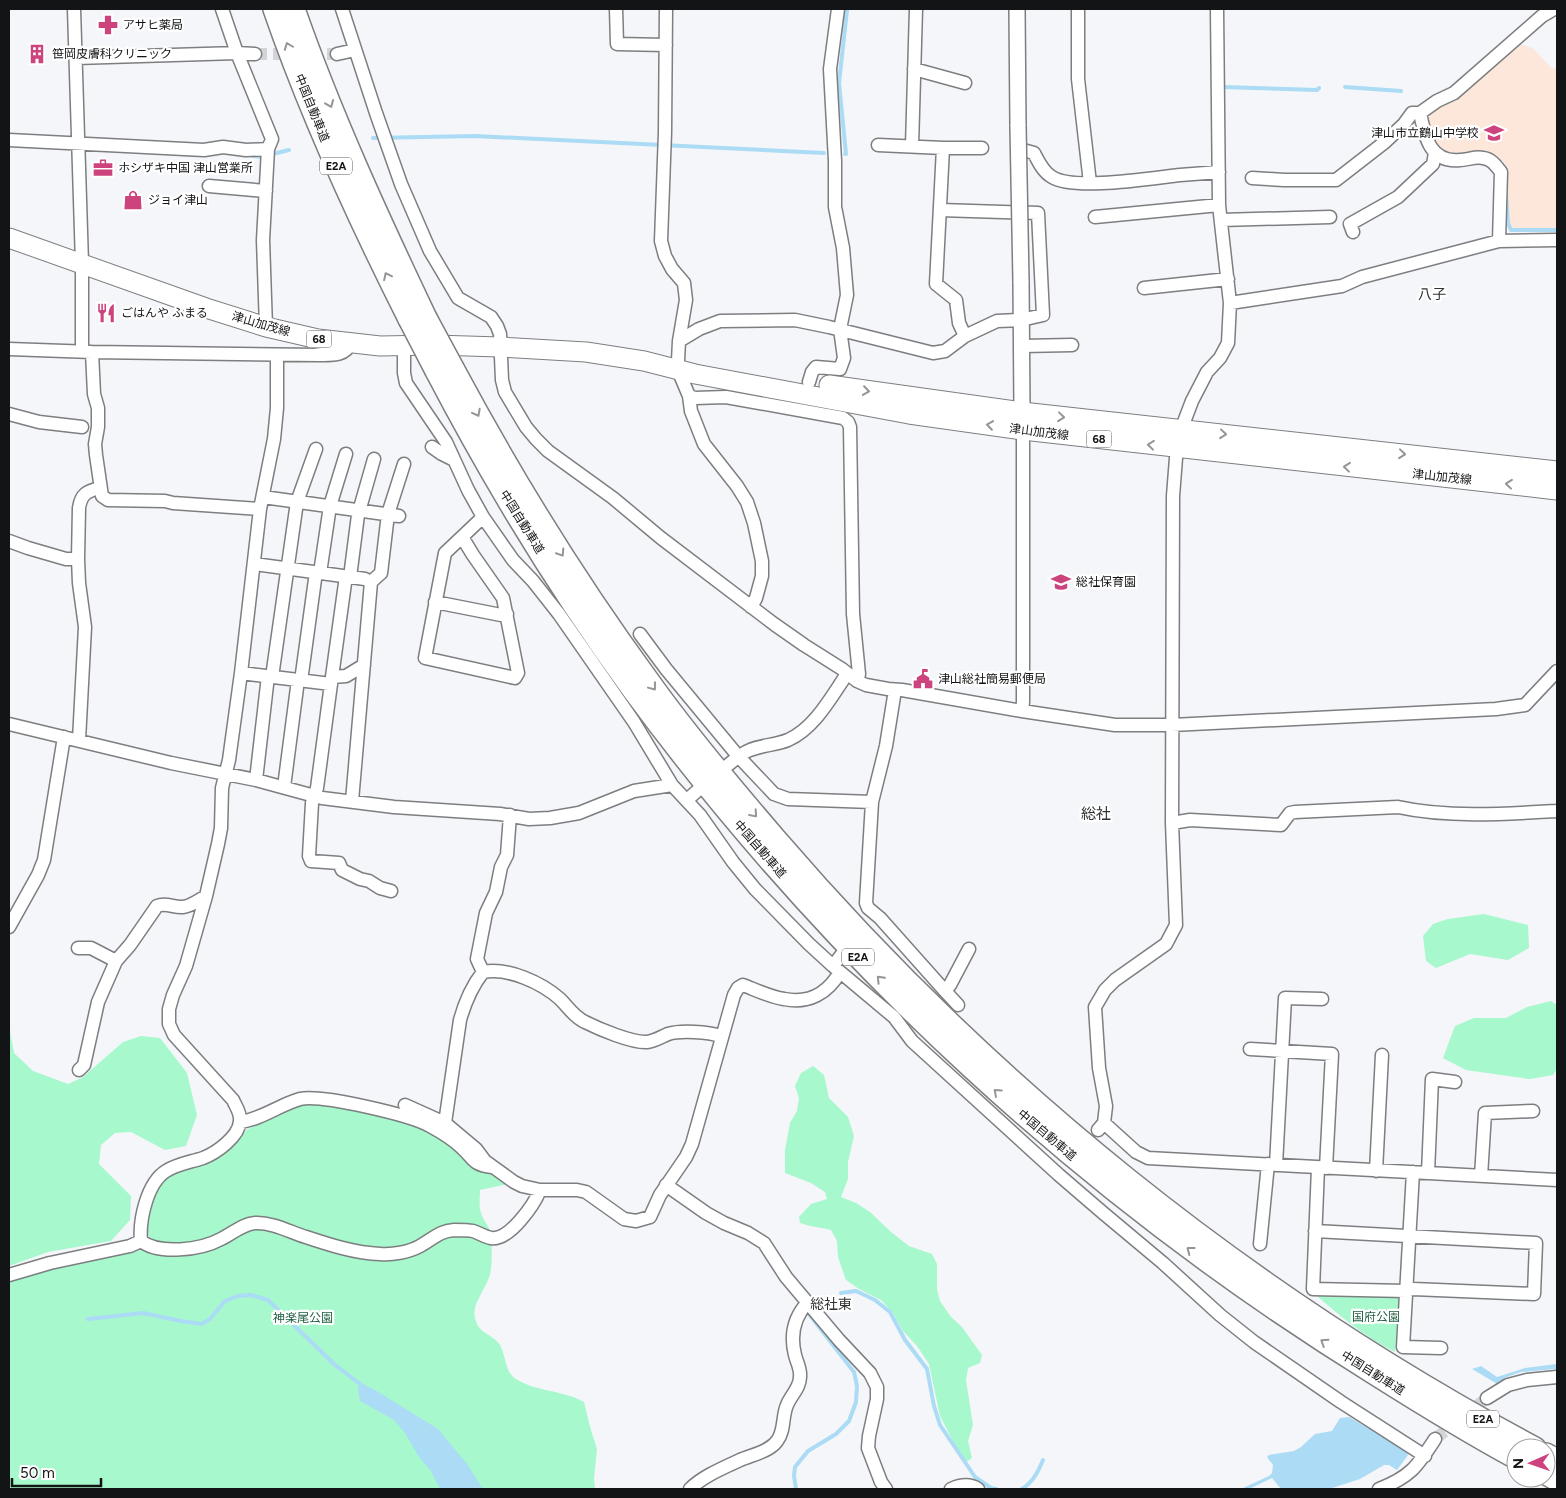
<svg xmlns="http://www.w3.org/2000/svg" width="1566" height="1498" font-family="Figtree,'Noto Sans JP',sans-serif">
<rect width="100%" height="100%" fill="#f4f6f9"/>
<path fill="#fde7da" d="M1517 45H1524L1534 49 1551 68 1557 69V229L1511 230 1509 221 1505 163 1485 152 1454 156 1439 151 1425 119 1428 111Z"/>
<path fill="#a7f8cd" d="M1484 914 1528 925 1529 948 1508 960 1470 954 1436 968 1426 961 1423 936 1433 924 1448 919Z
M1551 1001 1557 1005V1069L1553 1075 1530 1079 1466 1070 1443 1058 1455 1026 1474 1018H1506L1527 1007Z
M9 1026 14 1053 33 1071 68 1084 83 1077 123 1042 141 1036 160 1038 187 1073 197 1115 186 1146 165 1150 131 1132 115 1133 101 1145 99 1164 131 1196 130 1220 111 1241 48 1252 9 1266Z
M813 1066 824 1075 829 1098 848 1117 854 1136 848 1162V1179L841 1197 856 1203 870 1212 891 1232 909 1246 932 1254 937 1264V1289L940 1301 951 1317 962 1327 982 1355 980 1363 968 1368 966 1380 973 1425 968 1441 972 1458 966 1462 955 1445 940 1416 929 1364 917 1346 903 1331 893 1313 881 1300 859 1289 846 1280 838 1257 837 1241 831 1230C820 1227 811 1227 800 1223L799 1217 811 1204 827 1199 825 1192 811 1183 785 1173V1150L790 1123 797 1111 799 1098 795 1086 801 1073Z
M326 1104 415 1122 493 1171 508 1184 480 1190C480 1196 479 1204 480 1209 481 1218 489 1225 491 1234 492 1238 492 1264 491 1268 490 1286 471 1302 475 1318 478 1334 493 1334 500 1345 506 1356 505 1373 516 1379 537 1392 563 1390 584 1402L590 1427 597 1449 594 1478 595 1489H9V1280L27 1274 124 1251 145 1250 151 1240 146 1232V1221L159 1185 171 1175 202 1164 237 1139 248 1129 283 1112 299 1105Z
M1311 1291 1399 1297 1395 1352C1363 1336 1338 1314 1311 1291Z"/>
<path fill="#abdbf5" d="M1557 1364 1556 1369 1521 1372 1504 1378V1382L1499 1385 1472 1369 1481 1366 1497 1377 1525 1368Z
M363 1384 375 1390 438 1429 467 1464 483 1489H440L431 1471 419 1457 405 1433 394 1420 360 1401 358 1390 359 1385Z
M1349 1417 1405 1450 1408 1455 1397 1470 1389 1465H1384L1360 1479 1329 1489H1281L1272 1478 1249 1489H1241L1269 1476 1272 1473 1273 1465 1267 1457 1269 1455 1294 1451 1301 1447 1315 1434 1332 1431 1340 1418Z"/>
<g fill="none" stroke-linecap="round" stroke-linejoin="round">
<path stroke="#abdbf5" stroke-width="4" d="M1222 87 1317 90 1319 88
M1345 87 1401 91
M373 138 475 136 824 153
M845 154H846L839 83 847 10
M250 155 260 157 289 150
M1506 195 1508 223 1511 230H1557
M841 1293 856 1291 875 1300 890 1312 905 1340 927 1369 934 1406 940 1425 975 1477 991 1488 996 1489
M88 1319 143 1313 181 1321 202 1324 210 1319 225 1301 238 1296 251 1295 268 1300 335 1365 364 1387
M796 1489 794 1476 795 1467 808 1451 836 1434 849 1421 856 1402 857 1386 854 1372 809 1314
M1022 1489C1033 1482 1038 1472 1043 1460"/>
<path stroke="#d2d4d7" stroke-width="12" stroke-dasharray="12 6" stroke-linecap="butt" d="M255 54H337
M1435 1439 1487 1398"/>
<defs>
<path id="minor" d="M74 9 82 263V352
M222 9 237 53 272 139 268 149 263 240 266 327
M342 9 376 113 401 184 430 251 458 298 491 317 497 326 500 334 502 380 505 392 526 427 536 439 548 451 613 498 661 538 774 624 804 645 842 669 857 681 866 685 888 689 902 690 1022 711 1115 725H1172L1496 709 1525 705 1557 671
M616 9 617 44 666 45
M666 9 665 132 661 241 665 256 672 269 684 283 686 300 679 341 678 361 681 377 689 396 691 411 704 444 737 486 747 502 754 523 762 561V576L756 598 751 607
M1078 9V79L1090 183
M337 54 355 50
M76 58 237 53 255 54
M914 69 965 83
M1420 113C1425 137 1430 163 1460 160 1467 160 1476 156 1483 158 1492 159 1496 166 1501 172L1499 241
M9 140 204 150 223 147 246 150 268 149
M878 145 943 148H982
M912 146 916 9
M943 148 936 284 956 300 959 323 965 336
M1023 150 1034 153C1038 161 1043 172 1052 177 1074 191 1152 178 1180 175 1193 174 1206 173 1219 172
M1252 178 1284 180H1336L1385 142 1404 124 1412 113H1420L1437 101 1454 93 1542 16 1554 9
M209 186 266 191
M1095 217 1219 205
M1221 220 1330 217
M1353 232 1350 224 1398 197 1433 164 1435 153
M1144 288 1228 279
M1230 303 1342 286 1362 277 1499 241 1557 240
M679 341 699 329 720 321 795 320 829 327 933 353 945 351 965 336 997 321 1021 320 1043 315 1038 213 940 210
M404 345V373L406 383 446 442 468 490 483 517 513 560 533 581 559 614 634 722 672 785 700 815 733 862 755 889 809 944 833 966 894 1017 912 1041 1059 1175 1102 1212 1163 1263 1220 1315 1254 1342 1341 1402 1425 1456
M1022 346 1072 345
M9 349 92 352 320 355C333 355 345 356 351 343
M92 352 94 394 98 408V427L95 444 96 455 102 496 108 500 165 501 173 503 260 509
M277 355V408L274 439 260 509 241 673 229 760 222 788 221 828 218 844 206 896 186 966 173 995 169 1009V1024L174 1035 233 1100C236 1107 241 1113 240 1121 239 1137 216 1153 203 1158 191 1162 177 1164 166 1171 147 1183 139 1220 141 1241 159 1255 201 1250 221 1239 232 1234 242 1224 255 1223 272 1222 290 1232 306 1237 330 1245 355 1253 380 1254 393 1255 409 1252 420 1246 433 1239 439 1231 454 1230 460 1230 468 1230 473 1231 479 1233 485 1237 491 1238 509 1241 534 1205 540 1190
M809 382 812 372 816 367 840 369 844 358 840 329 847 295 843 248 835 207V161L830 69 838 9
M689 396 695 398 726 397 843 418 848 422 850 427 853 614 859 674 857 681
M9 414 39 422 82 427
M432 447 442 454 454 460
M263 497 399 516
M462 537 473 555 503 598 518 673 515 678 425 658 445 553 483 517
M9 541 28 548 66 559H78L79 508C81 494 87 491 100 488
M78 559 79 583 85 627 79 740
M254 564 365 579 371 582 352 801
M320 573 330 506 346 454
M350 577 358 515 374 459
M371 582 381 573 388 514 404 464
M435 602 501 615 507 614
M640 634 666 669 738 756 774 794 788 799 872 802
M241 673 331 684 346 576
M272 677 297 502 316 449
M332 677 346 676 364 665
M301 681 316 572
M331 684 317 788 312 803 309 856 311 861 339 863 342 870 360 879 369 881 380 888 391 891
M895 690 886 746 872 802 866 903 868 908 880 918 945 991
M1022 711 1023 702V422
M9 724 171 763 256 780 322 798 394 807 500 814 529 819 550 818 579 813 634 791 672 785
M728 765C735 759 742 753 750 750 762 745 776 745 788 740 815 728 831 697 847 674
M256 780 268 676
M284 787 298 680
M687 800 697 791
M1172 823 1190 820 1281 825 1290 813 1295 812 1398 807C1448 818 1506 814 1557 811
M9 927 38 875 44 860 64 737
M78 948H91L116 961
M833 966 842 954
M483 972 477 959 486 913 496 892 501 867 507 855 510 815
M958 1005 945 991 950 985 969 949
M1250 1049 1332 1054 1326 1168
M79 1070 84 1065 98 1002 116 961 130 945 157 906C166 902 174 908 183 907 191 906 199 900 206 896
M405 1105 445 1123 476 1149 485 1161 514 1182 522 1186 540 1190H577L586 1192 624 1219 636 1221 650 1217 660 1195 686 1157 692 1144 734 995 738 988 743 985C756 990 770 997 784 999 809 1004 828 993 840 972
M240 1122C262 1119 279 1105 300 1099 321 1094 410 1115 430 1126 441 1132 453 1139 462 1148 474 1159 473 1165 492 1167
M445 1123 460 1020C465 1002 472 986 483 972 508 967 542 983 560 999 568 1007 574 1017 585 1022 599 1029 632 1043 647 1042 655 1041 661 1037 668 1034 681 1030 708 1032 721 1036
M1104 1123 1136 1152 1148 1158 1557 1180
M1098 1130 1104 1123 1106 1106 1099 1068 1095 1007 1105 990 1115 980 1166 944 1176 925 1172 823 1173 496 1176 458 1181 430 1192 401 1207 372 1220 358 1228 343 1230 303 1219 205 1217 9
M1276 1165 1285 998 1322 999
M1376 1171 1382 1055
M1413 1172 1403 1347 1441 1348
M1428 1173 1432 1079 1455 1082
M1481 1176 1485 1113 1533 1111
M666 1185 706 1213 724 1223 748 1233 764 1243 786 1277 839 1340 870 1373 877 1387V1399L869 1436 868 1448 881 1482 886 1489
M1315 1231 1536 1243 1534 1294 1413 1289 1406 1291 1313 1289 1318 1168
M1260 1244 1268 1164
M9 1275 50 1263 130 1246 141 1241
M1487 1398 1508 1385 1527 1380 1557 1377
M690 1489C703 1476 723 1468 740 1460 751 1455 769 1452 777 1441 785 1431 782 1416 787 1405 791 1395 800 1388 800 1377 801 1369 797 1363 795 1355 790 1335 794 1317 808 1302
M951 1489C960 1485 969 1483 978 1489
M1379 1489C1410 1477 1417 1467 1435 1439"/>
<path id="tertiary" d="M1017 9 1018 126
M1021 281 1022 412"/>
<path id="primary" d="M9 238 206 308 266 327 318 339 380 346 434 345 500 347 586 352 644 361 695 374 909 414 1023 430 1557 490
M829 385 1022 412 1557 471"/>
<path id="motorway" d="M274 9C311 116 358 218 409 319
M294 9C331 115 378 217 426 318
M454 370C512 478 576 582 648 680 687 735 731 787 775 838 988 1086 1246 1294 1535 1448
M436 371C494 482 559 589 633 690 834 963 1087 1196 1375 1374 1421 1403 1468 1432 1516 1458
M1546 1454 1557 1460
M1546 1474 1557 1480"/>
</defs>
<use href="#minor" stroke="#7c7e80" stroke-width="15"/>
<use href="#tertiary" stroke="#7c7e80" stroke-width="18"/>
<use href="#primary" stroke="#7c7e80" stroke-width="21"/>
<use href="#motorway" stroke="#7c7e80" stroke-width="24"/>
<use href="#minor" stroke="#fff" stroke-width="12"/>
<use href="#tertiary" stroke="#fff" stroke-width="15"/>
<use href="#primary" stroke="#fff" stroke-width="19"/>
<use href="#motorway" stroke="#fff" stroke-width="21"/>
<defs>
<path id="tertiary-bridge" d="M1018 126 1021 281"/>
<path id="motorway-bridge" d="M426 318 454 370
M409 319 436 371"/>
</defs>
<use href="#tertiary-bridge" stroke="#7c7e80" stroke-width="18" stroke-linecap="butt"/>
<use href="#motorway-bridge" stroke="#7c7e80" stroke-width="24" stroke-linecap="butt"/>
<use href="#tertiary-bridge" stroke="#fff" stroke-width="15"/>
<use href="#motorway-bridge" stroke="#fff" stroke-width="21"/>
</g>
<defs><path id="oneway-chevron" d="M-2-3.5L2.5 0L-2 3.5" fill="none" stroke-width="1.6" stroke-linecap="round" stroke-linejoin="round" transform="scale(1.25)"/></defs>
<g stroke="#959596">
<use href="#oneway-chevron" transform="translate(288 46) rotate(-111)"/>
<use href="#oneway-chevron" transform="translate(330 104) rotate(68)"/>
<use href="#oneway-chevron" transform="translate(387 276) rotate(-116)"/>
<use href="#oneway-chevron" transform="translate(866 391) rotate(8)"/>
<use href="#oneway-chevron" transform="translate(477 413) rotate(62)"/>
<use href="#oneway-chevron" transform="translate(1061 417) rotate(6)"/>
<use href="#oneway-chevron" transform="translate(990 425) rotate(-172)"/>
<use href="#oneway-chevron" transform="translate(1223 434) rotate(6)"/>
<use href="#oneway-chevron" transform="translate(1151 445) rotate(-174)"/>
<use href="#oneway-chevron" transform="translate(1402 454) rotate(6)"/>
<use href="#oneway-chevron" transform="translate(1347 467) rotate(-174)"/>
<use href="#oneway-chevron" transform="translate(1509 484) rotate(-174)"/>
<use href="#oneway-chevron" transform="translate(561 553) rotate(57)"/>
<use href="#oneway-chevron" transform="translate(653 687) rotate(53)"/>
<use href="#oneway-chevron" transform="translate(754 814) rotate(49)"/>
<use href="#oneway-chevron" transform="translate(880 979) rotate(-134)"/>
<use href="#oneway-chevron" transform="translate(997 1092) rotate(-138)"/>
<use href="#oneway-chevron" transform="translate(1190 1250) rotate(-143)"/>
<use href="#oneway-chevron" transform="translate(1324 1342) rotate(-147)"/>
</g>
<defs>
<symbol id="pharmacy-bare" viewBox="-9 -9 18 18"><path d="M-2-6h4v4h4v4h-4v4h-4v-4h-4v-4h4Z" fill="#cc437e" stroke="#fff" stroke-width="2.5" paint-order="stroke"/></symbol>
<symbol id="building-bare" viewBox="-9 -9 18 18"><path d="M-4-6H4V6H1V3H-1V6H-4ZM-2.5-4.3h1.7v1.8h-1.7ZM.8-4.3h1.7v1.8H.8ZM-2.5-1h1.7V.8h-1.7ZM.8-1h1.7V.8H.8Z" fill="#cc437e" stroke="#fff" stroke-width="2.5" paint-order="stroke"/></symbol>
<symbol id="school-bare" viewBox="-9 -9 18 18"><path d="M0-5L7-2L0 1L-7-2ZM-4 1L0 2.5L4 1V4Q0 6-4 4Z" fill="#cc437e" stroke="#fff" stroke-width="2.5" paint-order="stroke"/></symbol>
<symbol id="office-bare" viewBox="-9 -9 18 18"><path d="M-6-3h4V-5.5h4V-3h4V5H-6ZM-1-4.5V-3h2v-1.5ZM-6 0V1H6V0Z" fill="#cc437e" stroke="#fff" stroke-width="2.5" paint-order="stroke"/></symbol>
<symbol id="shop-bare" viewBox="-9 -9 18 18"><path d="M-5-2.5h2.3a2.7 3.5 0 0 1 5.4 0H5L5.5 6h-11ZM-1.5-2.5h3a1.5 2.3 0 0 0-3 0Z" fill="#cc437e" stroke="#fff" stroke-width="2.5" paint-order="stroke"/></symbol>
<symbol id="restaurant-bare" viewBox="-9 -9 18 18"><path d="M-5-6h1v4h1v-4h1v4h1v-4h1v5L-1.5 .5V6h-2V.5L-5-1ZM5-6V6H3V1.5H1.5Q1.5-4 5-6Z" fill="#cc437e" stroke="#fff" stroke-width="2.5" paint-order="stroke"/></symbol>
<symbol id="civic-bare" viewBox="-9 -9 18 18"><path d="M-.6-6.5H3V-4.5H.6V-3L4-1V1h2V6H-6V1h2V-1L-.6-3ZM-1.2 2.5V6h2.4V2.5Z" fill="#cc437e" stroke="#fff" stroke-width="2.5" paint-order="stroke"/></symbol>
</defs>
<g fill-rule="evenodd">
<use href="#pharmacy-bare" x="94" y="11" width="28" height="28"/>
<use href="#building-bare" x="23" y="40" width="28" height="28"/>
<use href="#school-bare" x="1480" y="119" width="28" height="28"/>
<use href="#office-bare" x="89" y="154" width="28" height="28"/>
<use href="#shop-bare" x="119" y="186" width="28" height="28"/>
<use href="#restaurant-bare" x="92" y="299" width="28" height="28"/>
<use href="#school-bare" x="1047" y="568" width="28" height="28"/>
<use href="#civic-bare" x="909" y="665" width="28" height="28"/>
</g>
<g text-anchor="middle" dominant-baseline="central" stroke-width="4.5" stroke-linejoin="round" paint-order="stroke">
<g fill="#fff" stroke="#5a5a5b" stroke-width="1">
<rect x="320" y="157.5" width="32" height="17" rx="4"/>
<rect x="306.5" y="330.5" width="25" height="17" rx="4"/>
<rect x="1086.5" y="430.5" width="25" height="17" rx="4"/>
<rect x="842" y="948.5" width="32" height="17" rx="4"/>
<rect x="1467" y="1410.5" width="32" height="17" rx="4"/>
</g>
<g font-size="11" font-weight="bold" fill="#131415">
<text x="336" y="166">E2A</text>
<text x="319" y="339">68</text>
<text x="1099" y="439">68</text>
<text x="858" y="957">E2A</text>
<text x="1483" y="1419">E2A</text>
</g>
<g font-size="12" fill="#131415" stroke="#fff" text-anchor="start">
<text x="123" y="25">アサヒ薬局</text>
<text x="52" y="54">笹岡皮膚科クリニック</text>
<text x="1479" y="133" text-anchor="end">津山市立鶴山中学校</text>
<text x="118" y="168">ホシザキ中国 津山営業所</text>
<text x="148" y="200">ジョイ津山</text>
<text x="121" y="313">ごはんや ふまる</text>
<text x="1076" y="582">総社保育園</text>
<text x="938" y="679">津山総社簡易郵便局</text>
</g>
<g font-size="12" fill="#131415" stroke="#fff">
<text transform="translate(312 108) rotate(68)">中国自動車道</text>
<text transform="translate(261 324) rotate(16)">津山加茂線</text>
<text transform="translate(1039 432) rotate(7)">津山加茂線</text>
<text transform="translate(1442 477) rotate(6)">津山加茂線</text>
<text transform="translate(522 522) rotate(58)">中国自動車道</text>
<text transform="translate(760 849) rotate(49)">中国自動車道</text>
<text transform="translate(1047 1135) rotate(40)">中国自動車道</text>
<text transform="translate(1373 1373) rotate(32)">中国自動車道</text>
</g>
<g font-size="12" fill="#226144" stroke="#fff">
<text x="1376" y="1317">国府公園</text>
<text x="303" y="1318">神楽尾公園</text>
</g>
<g font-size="14" fill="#2f3133" stroke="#fff">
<text x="1432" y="294">八子</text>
<text x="831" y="1304">総社東</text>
</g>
<g font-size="15" fill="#2f3133" stroke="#fff">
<text x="1096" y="814">総社</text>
</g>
</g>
<rect width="1566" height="1498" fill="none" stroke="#131415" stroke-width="20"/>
<g transform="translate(1531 1463) rotate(268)"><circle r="24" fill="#ffffff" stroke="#a1a1a1"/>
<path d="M0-4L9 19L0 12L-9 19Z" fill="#cc437e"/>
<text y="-8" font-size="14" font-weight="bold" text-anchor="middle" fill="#131415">N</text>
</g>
<path d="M12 1478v8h89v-8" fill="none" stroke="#131415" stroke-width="2.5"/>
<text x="20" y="1478" font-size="15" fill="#131415" stroke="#ffffff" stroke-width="4" paint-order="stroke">50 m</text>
</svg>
